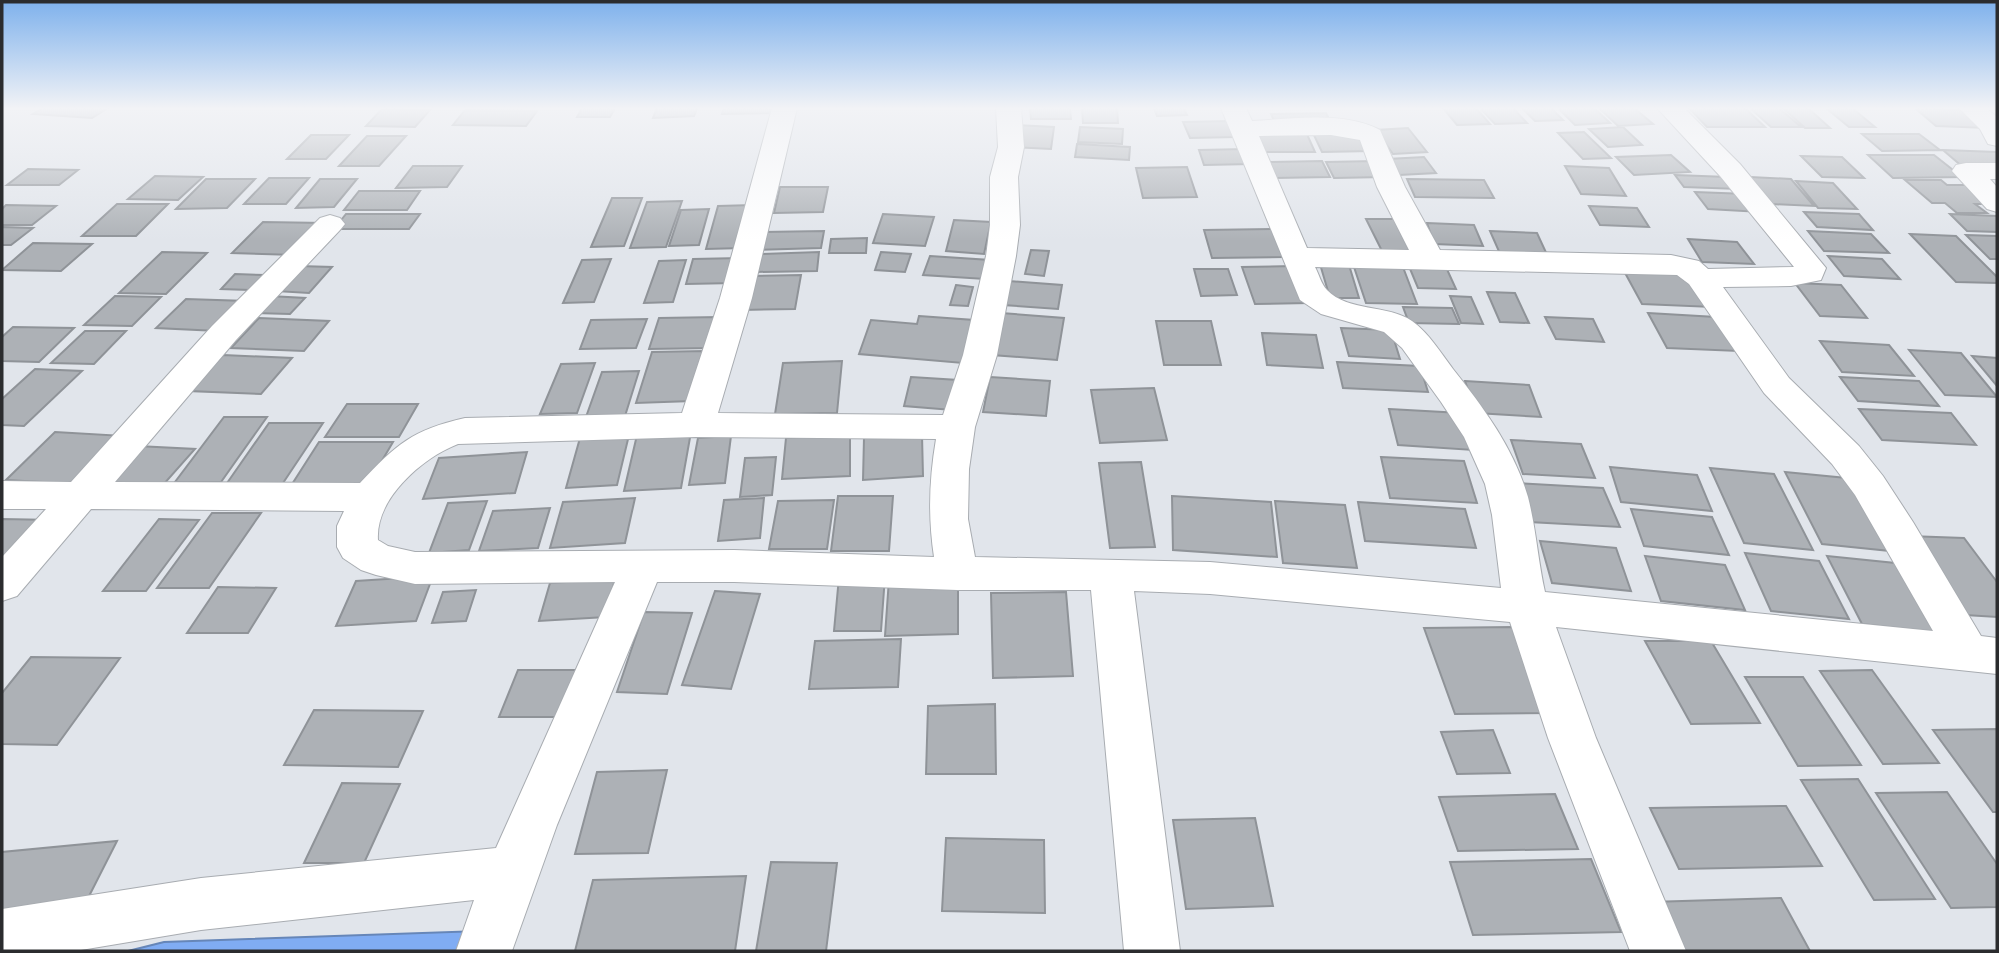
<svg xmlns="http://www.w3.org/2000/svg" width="1999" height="953" font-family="Karla,sans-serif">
<rect width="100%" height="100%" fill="#e1e5eb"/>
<path fill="#80acf3" stroke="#6686b8" stroke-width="2" d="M480 931 474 951H128L164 942Z"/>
<path fill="#adb1b6" stroke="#8f9398" stroke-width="2" d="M43 108H108L92 118 33 114Z
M582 108H615L610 117H577Z
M657 108H697L694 116 653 118Z
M724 108H776V113L722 114Z
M1030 108H1070L1071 119H1031Z
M1082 108H1117L1118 123H1083Z
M1154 108H1184L1187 115 1157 116Z
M1443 108H1476L1490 124 1457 125Z
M1480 108H1513L1527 123 1495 124Z
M1522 108H1551L1563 120 1535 121Z
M1558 108H1594L1610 123 1575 125Z
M1599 108H1634L1653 124 1618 126Z
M1689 108H1745L1765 127H1707Z
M1750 108H1779L1801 127H1771Z
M1783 108H1808L1830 128H1805Z
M1826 108H1852L1875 127H1849Z
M1915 108 1964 110 1986 128 1936 126Z
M382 109 430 110 415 127 366 126Z
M465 110 537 111 526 126 453 125Z
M1326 113 1332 125H1276L1271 114Z
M1228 121 1235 137 1190 138 1183 122Z
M1016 125 1054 127 1051 149 1011 147Z
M1080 127 1123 129 1122 144 1078 142Z
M1623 127 1642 145 1608 147 1589 129Z
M1408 128 1427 152 1393 154 1376 130Z
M1312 131H1360L1371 151 1322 152Z
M1257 132H1306L1315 152H1265Z
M1584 132 1611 158 1583 159 1558 133Z
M1862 134H1919L1940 150 1882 151Z
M311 135H349L326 159H287Z
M367 136H406L379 166H339Z
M1077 144 1130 147 1129 160 1075 157Z
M1245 149 1251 164 1204 165 1199 150Z
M1943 150 1997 152V169L1964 168Z
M1671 155 1690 172 1634 175 1616 157Z
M1868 155H1934L1962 177 1893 178Z
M1801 156 1842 157 1864 178 1822 177Z
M1424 157 1436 173 1399 175 1388 159Z
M1322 161 1330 177 1274 178 1268 162Z
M1375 161 1384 177 1334 178 1326 162Z
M413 166H462L447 187 396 188Z
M1565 166 1609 168 1626 196 1581 194Z
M1187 167 1197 197 1143 198 1136 168Z
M28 169 78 170 59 185H7Z
M1675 175 1728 177 1738 189 1684 187Z
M155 176 203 177 178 200 128 199Z
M1750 177 1791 179 1814 206 1771 204Z
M269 178H309L286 204H244Z
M206 179H255L227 208 176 209Z
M320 179H357L334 207 296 208Z
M1407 179 1484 180 1494 198 1415 197Z
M1905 180H1941L1947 185H1972L1996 204H1975L1987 213H1957L1945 203H1932Z
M1796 181 1833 183 1857 209 1818 208Z
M780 187H828L823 212 774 213Z
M359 191H420L407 210H344Z
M1695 192 1747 194 1760 212 1708 209Z
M612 198H642L624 246 591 247Z
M682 201 666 247 630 248 647 202Z
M117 204H168L136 236H82Z
M6 205 56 206 32 225H2V209Z
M753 205 743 248 706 249 718 206Z
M1589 206 1637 208 1649 227 1600 225Z
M709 209 699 245 669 246 681 210Z
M1804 212 1859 214 1873 230 1817 227Z
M346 214H420L409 229H334Z
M883 214 934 217 925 246 873 243Z
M1950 214 1997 216V232L1967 231Z
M1366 219H1399L1416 250 1382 251Z
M954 220 991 222 984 254 946 251Z
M263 222 324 223 295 255 232 253Z
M1427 223 1474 225 1483 246 1434 244Z
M2 227 33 228 11 245H2Z
M1273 229 1283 257 1212 258 1204 230Z
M824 231 821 248 755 250 758 232Z
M1490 231 1537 233 1549 259 1501 256Z
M1808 231 1871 234 1889 253 1824 251Z
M1910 234 1956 236 1997 277V283L1956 282Z
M1966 235 1997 236V259H1990Z
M867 238 866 253H829L831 239Z
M1688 239 1737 242 1754 264 1702 262Z
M33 243 92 244 61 271 2 270Z
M1031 250 1049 251 1044 276 1025 274Z
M162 252 207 253 166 294 119 293Z
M819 252 817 271 755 272 759 254Z
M881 252 911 254 905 272 875 270Z
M930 256 990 260 985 279 923 275Z
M1828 256 1882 259 1900 279 1844 276Z
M741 258 735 283 686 284 693 259Z
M611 259 594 302 563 303 582 260Z
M686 260 673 302 644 303 659 261Z
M1352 261 1401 262 1417 304 1366 303Z
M1320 264 1349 265 1359 298H1330Z
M1408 264 1445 265 1456 289 1418 288Z
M298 266 332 267 309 293 274 291Z
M1294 266 1308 303 1255 304 1242 267Z
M1194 269H1228L1237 295 1201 296Z
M1624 271 1691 275 1712 307 1642 304Z
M235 274 264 275 250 290 221 289Z
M801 275 795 309 742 310 750 276Z
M1009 281 1062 285 1058 309 1003 305Z
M1795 283 1841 285 1867 318 1820 316Z
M956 285 973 287 968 306 950 305Z
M1487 292 1515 293 1529 323 1500 322Z
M115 296 161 297 132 326 84 325Z
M269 296 305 298 290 314 254 313Z
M1450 296 1471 297 1483 324 1461 323Z
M186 299 246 301 218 331 156 328Z
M1403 307 1452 308 1459 324 1409 323Z
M1001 313 1064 318 1057 360 992 355Z
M1648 313 1716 317 1738 351 1667 348Z
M919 316 974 320 963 363 859 354 871 320 917 324Z
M719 317 711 348 649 349 659 318Z
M1545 317 1593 319 1604 342 1556 339Z
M259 318 329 321 304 351 231 348Z
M647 319 636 348 580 349 591 320Z
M1156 321H1211L1221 365H1164Z
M13 327 74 328 39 362 2 361V337Z
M1341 328 1391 330 1400 359 1349 356Z
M85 331H126L94 364 51 363Z
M1262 333 1316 335 1323 368 1267 365Z
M1820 341 1889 345 1914 376 1842 372Z
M1909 350 1961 353 1997 397 1945 395Z
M705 351 692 401 636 403 652 352Z
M223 355 292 358 261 394 189 391Z
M1972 356 1997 358V386Z
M842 361 837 413 775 414 783 363Z
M1337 362 1420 366 1428 392 1343 388Z
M595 363 577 413 540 414 561 364Z
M35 369 82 371 24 426 2 425V399Z
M639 371 625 416 586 417 602 372Z
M911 377 958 380 952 410 904 406Z
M990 377 1050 381 1046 416 983 412Z
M1840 377 1919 381 1939 406 1858 401Z
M1465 381 1529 385 1541 417 1476 413Z
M1154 388 1167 440 1100 443 1091 390Z
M347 404H418L399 437H325Z
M1389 409 1461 413 1473 450 1398 445Z
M1859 409 1951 413 1976 445 1882 440Z
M224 417H267L221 482H175Z
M269 423H323L281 486H225Z
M55 432 125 436 79 484 6 480Z
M691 432 681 488 624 491 637 435Z
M850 434V476L782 479 786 438Z
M629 435 617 485 566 488 580 438Z
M922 435 923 476 863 480 864 438Z
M731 436 725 483 689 485 698 438Z
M1511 440 1581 444 1595 478 1523 474Z
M319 442H393L364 491 287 492Z
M137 446 195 449 163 485 103 482Z
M527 452 515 493 423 499 439 458Z
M776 457 772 495 740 497 745 458Z
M1381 457 1464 461 1477 503 1390 498Z
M1141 462 1155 547 1110 548 1099 463Z
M1610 467 1697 475 1712 511 1621 502Z
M1710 468 1774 474 1813 550 1744 543Z
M1785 472 1857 479 1900 552 1822 544Z
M1516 483 1603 488 1620 527 1529 522Z
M838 496H893L889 551H831Z
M1172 496 1271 502 1277 557 1173 550Z
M635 498 625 543 550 548 563 502Z
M764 498 760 538 718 541 724 500Z
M834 500 827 549H769L778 501Z
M487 501 469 550 429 553 448 503Z
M1275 501 1345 505 1357 568 1283 563Z
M1358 502 1465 509 1476 548 1365 541Z
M550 508 538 548 479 551 493 511Z
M1631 509 1712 517 1729 555 1644 546Z
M212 513H261L209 588H157Z
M2 519 52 520 5 573H2Z
M159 519 199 520 146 591H103Z
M1908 536 1964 538 1997 582V617L1965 615Z
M1540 541 1616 548 1631 591 1552 583Z
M1745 553 1819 561 1849 619 1771 611Z
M1645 556 1725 565 1745 610 1661 601Z
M1827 556 1905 564 1946 634 1862 624Z
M433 576 416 621 336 626 356 581Z
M885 576 881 631H834L839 577Z
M958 578V634L885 636 889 579Z
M615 579 606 617 539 621 550 583Z
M218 587 276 588 248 633H187Z
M476 590 466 621 432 623 443 592Z
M715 591 760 594 731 689 682 685Z
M1066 592 1073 676 993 678 991 593Z
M644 612 692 613 667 694 617 692Z
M1514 627 1552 713 1455 714 1424 628Z
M901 639 898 687 809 689 815 641Z
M1645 641H1711L1760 723 1691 724Z
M31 657 120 658 57 745 2 744V693Z
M518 670H587L571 717H499Z
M1872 670 1939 763 1883 764 1820 671Z
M1745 677H1803L1861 765 1798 766Z
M995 704 996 774H926L928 706Z
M314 710 423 711 398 767 284 765Z
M1997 729V812H1993L1933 730Z
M1493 730 1510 773 1457 774 1441 732Z
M667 770 648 853 575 854 597 772Z
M1858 779 1935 899 1874 900 1801 780Z
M342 783 400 784 364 863H304Z
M1947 792 1997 864V907L1951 908 1876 793Z
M1555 794 1578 849 1458 851 1439 797Z
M1786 806 1822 866 1679 869 1650 808Z
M1255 818 1273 906 1186 909 1173 820Z
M946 838 1044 840 1045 913 942 911Z
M117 841 84 906 2 914V852Z
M1591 859 1621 932 1473 935 1450 862Z
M771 862 837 863 826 951H756Z
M746 876 735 951H575L593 880Z
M1781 898 1810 951H1674L1651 902Z"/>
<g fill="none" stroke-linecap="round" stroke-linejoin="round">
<defs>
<path id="minor" d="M772 108H797L752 298 718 413 943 415 963 355 986 256 990 225V177L998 147 996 108H1021L1024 147 1018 177 1020 225 1016 256 997 355 975 427 969 469 968 519 975 557 1210 562 1501 588 1492 515 1485 484 1464 437 1441 402 1402 348 1384 332 1321 314 1300 300 1221 108H1246L1252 121C1292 119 1344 111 1380 130L1405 187 1440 250 1671 255 1699 261 1708 269 1794 267 1720 176 1657 108H1684L1740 164 1826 268 1821 280 1791 286 1723 287 1789 378 1859 446 1883 476 1913 522 1981 636 1997 638V674L1556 627 1596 738 1686 951H1630L1548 738 1510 622 1210 594 1134 591 1180 951H1124L1091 590H957L734 582H657L557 825 512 951H456L474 900 201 930 75 951H2V909L201 878 496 848 615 582 415 584 376 575 361 570 343 558 337 547V526L344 511 91 509 17 596 2 601V557L46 509H2V481L71 482 212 326 320 218 330 215 340 218 345 224 340 230 236 340 115 482 360 483C397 444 412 430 465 418L682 413 720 298ZM1331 135 1360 140 1377 187 1409 250 1307 248 1259 136ZM1315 267 1677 275 1689 284 1764 393 1832 464 1855 495 1933 631 1545 592C1538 561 1536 528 1528 497 1514 449 1484 408 1453 369 1440 352 1429 333 1412 321 1387 304 1348 312 1327 290 1321 284 1319 274 1315 267ZM696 437 936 439C929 480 928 517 934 557L734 550 415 552 388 546 378 540C375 499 422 458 458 444Z
M1959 108H1986L1997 117V146L1988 144 1980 129Z
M1966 163H1997V179H1990L1997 187V212L1987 209 1952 171 1956 165Z"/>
</defs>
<use href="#minor" stroke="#a8acb1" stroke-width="2"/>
<use href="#minor" fill="#fff" fill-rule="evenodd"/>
</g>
<linearGradient id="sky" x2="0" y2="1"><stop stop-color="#7eb1ec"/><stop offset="0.45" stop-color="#f2f3f6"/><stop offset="1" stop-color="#f2f3f6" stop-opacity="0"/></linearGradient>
<rect width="1999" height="241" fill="url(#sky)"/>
<rect width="1999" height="953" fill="none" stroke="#2b2c2e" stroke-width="7"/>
</svg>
